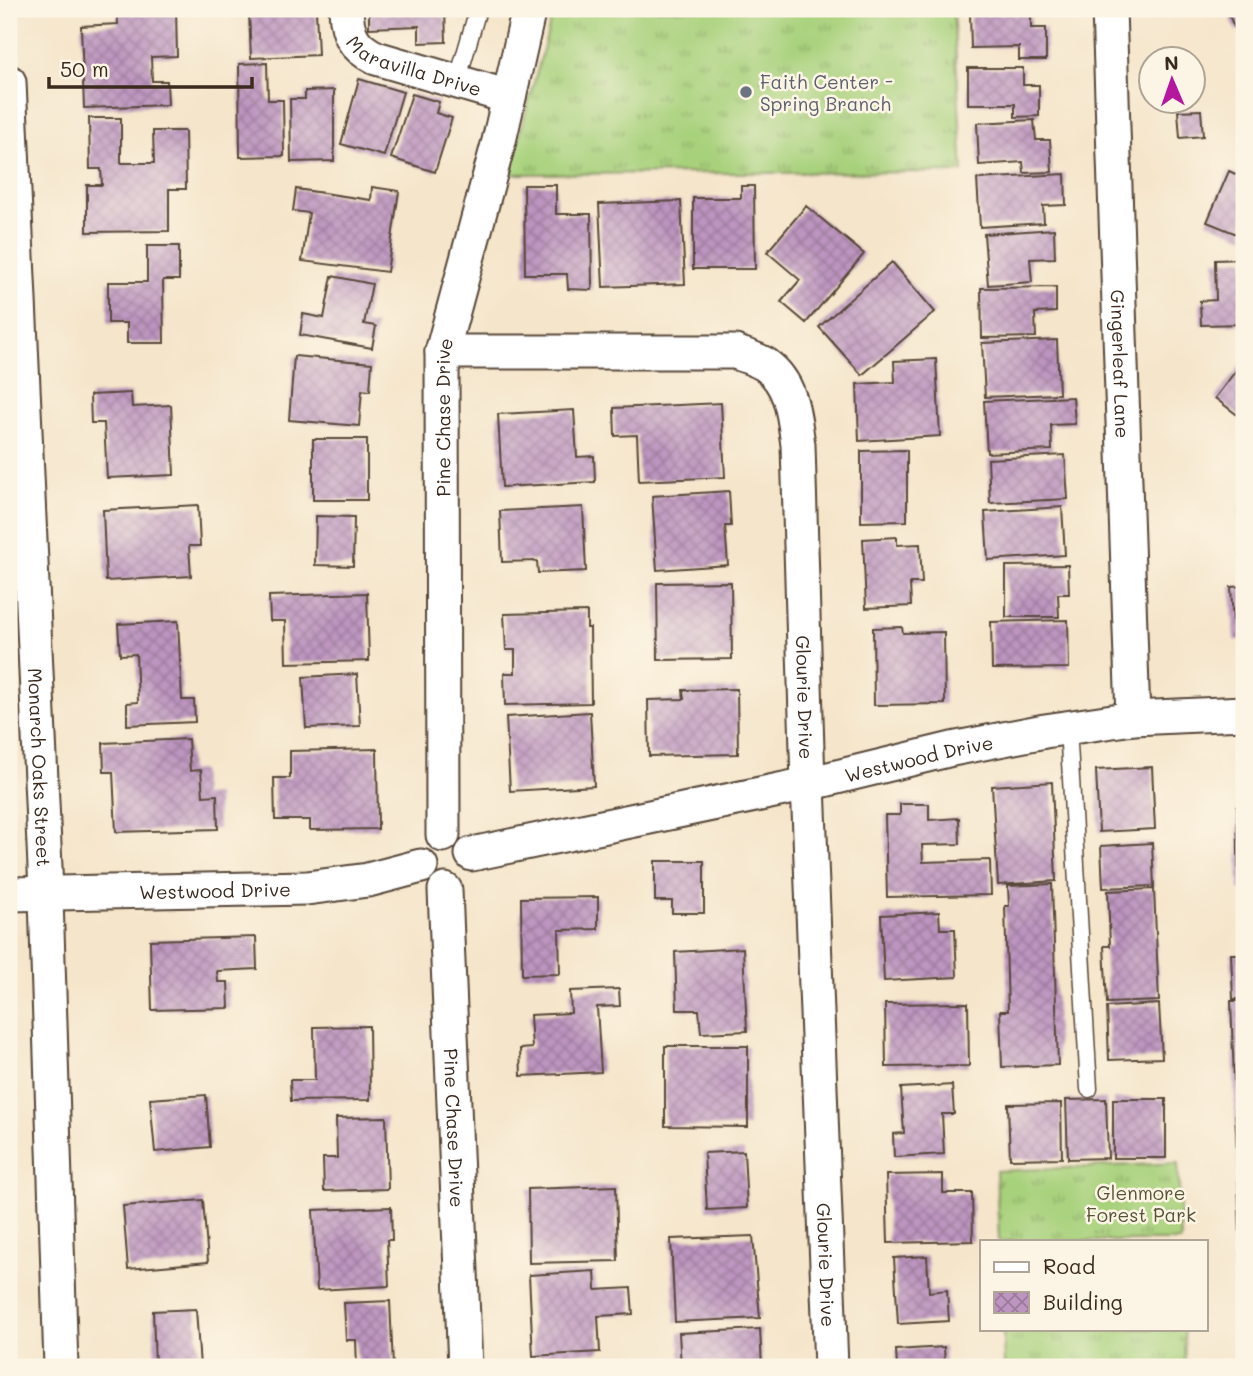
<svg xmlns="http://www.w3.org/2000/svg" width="1253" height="1376" font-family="Mali,sans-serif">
<defs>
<pattern id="grass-tufts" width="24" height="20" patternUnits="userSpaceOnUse" patternTransform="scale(1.75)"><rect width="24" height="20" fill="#a8d17c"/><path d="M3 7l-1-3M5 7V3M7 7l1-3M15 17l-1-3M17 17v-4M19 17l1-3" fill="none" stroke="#8aaa65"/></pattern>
<pattern id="building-cross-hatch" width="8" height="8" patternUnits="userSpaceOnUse" patternTransform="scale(1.75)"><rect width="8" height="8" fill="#bd95c0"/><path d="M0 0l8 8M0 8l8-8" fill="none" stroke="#9b7a9b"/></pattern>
</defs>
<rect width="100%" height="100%" fill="#fcf5e5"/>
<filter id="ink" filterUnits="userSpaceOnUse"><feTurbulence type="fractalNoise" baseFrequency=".0143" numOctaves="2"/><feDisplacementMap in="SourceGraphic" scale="14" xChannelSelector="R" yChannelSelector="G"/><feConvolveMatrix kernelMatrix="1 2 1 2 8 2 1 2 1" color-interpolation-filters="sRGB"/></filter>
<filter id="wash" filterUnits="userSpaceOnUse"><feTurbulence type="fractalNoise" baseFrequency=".00686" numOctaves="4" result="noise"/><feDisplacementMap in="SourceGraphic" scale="28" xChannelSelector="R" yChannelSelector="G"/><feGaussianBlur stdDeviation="1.57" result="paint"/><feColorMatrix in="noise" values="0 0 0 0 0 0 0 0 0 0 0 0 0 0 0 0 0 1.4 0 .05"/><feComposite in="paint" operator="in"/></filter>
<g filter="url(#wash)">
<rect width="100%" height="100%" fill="#f5e5ca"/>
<path fill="url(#grass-tufts)" stroke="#727e4d" stroke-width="2" d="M554 9H953L963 172 509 174Z
M1178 1163 1181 1241H999L996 1171Z
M1003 1329H1184L1185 1367H1004Z"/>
<g id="blocks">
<path fill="url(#building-cross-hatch)" d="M117 9H176L177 56 151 57 152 81H167L168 105 84 108 81 26 118 24Z
M369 9H445L446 42 419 43V26L369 28Z
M1226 9H1244V27L1236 31Z
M316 10 318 55 251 58 249 13Z
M1031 12V28H1046V60H1019V47L971 48 970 13Z
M267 63 268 100H283L284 156 240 157 239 64Z
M968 68H1023V85H1039V116L1015 117V104H968Z
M359 79 403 92 384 156 341 144Z
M334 90V161L291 162 290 99H305V91Z
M412 94 439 102 436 113 452 118 435 172 391 158Z
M1201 110 1203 136 1180 138 1178 111Z
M89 118H121V163H154L153 131H185L186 189H169V231L87 232V185H102L101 169H90Z
M1034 120 1036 140H1050L1052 172 1024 173 1023 162 979 165 977 123Z
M1229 171 1244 178V237L1207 222Z
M1065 174 1066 205 1043 206 1044 223 980 227 977 179Z
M524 185H556V214H591L592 290 568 289 567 274H525Z
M741 186H754L755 269H693V198H741Z
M372 187 399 191 387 272 302 261 309 213 293 211 296 189 371 200Z
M681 201 685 284 603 287 599 204Z
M806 206 864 254 806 323 781 302 800 280 767 252Z
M1054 229 1055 258 1030 259 1032 282 988 285 984 234Z
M147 246H179V280H163L164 343H127V323H108V282H147Z
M1244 259V324L1201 325 1200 301 1216 300 1215 260Z
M892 262 935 312 862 375 819 327Z
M332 276 372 284 364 324 376 326 372 348 300 335 303 314 324 318Z
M1056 287V312L1035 313 1036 337 982 338 981 288Z
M1057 340 1059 394 985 397 982 343Z
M294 356 372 363 370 391 362 390 359 426 289 420Z
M936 359 940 436 859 441 857 384 895 382 894 361Z
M1244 360V420L1215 398Z
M131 393 132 407 171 405 174 475 107 478 104 423H91L90 395Z
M1073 397 1075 424 1051 425 1052 450 987 453 984 401Z
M721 403 725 477 639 481 637 435 615 436 614 408Z
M574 410 577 457 594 456 595 482 502 487 498 414Z
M313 439H367V500H313Z
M907 450V521L861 522V451Z
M1065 455 1068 499 990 503 988 459Z
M729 491 731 526H725L728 565 657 570 652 496Z
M198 505 200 546H189L191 576 106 581 103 510Z
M583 507 586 571 538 573 537 561 502 562 500 511Z
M1062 507 1065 555 988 560 985 512Z
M1239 507H1244V557H1241Z
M316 516 354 517 353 566 315 565Z
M897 537V545L920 544 922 583H910L911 606 866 608 863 539Z
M1068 565 1069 594H1058L1059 617H1006V566Z
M731 582 732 659 658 660 657 583Z
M1244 586V640H1234L1231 587Z
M367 593 369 661 286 663 285 621H270L269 596Z
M587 612V628H590L591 703 505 705 504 673H515V650H506L504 614Z
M1068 620 1069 668 992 669 991 622Z
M178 621 182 700H194L195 722 127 725V703L138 702 136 654 120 655 118 624Z
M902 627 903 633 944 632 945 704 874 705 873 628Z
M357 674 360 726 306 728 303 677Z
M737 689 738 754 649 756 648 700 684 699 683 690Z
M590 712 594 786 510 791 506 717Z
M188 739 190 771 201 770 203 796 217 795 218 829 116 832 113 772H104L103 743Z
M377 749 378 829 310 830V820H275L274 778H290V751Z
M1152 767 1155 829 1099 832 1096 770Z
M1052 782 1056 881 998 885 992 786Z
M900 804H929V820L959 818 960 844 922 845 923 862 990 860 991 895 887 897 885 815H900Z
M1244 806V890H1239L1237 807Z
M1152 843 1154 886 1103 888 1101 846Z
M655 861H704V913H672V901H655Z
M1052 884 1058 1065 1002 1067 1000 1011H1008L1005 906H1009L1008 886Z
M1154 889 1159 1001 1107 1003 1104 946H1110L1108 891Z
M598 897V929L559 930 560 974 522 975 521 898Z
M939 912 940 929H955L957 977 884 981 881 915Z
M256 937 257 969 217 971 218 982H228L229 1008 152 1010 150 940Z
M743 948 747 1031 701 1033 699 1010H677L675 952Z
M1231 954H1244V999H1233Z
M619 989 620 1006 597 1007 601 1072 521 1076 520 1049 532 1048 530 1015 571 1013 570 991Z
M1231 1001H1244V1263L1241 1264Z
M968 1003 969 1066 886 1067 885 1004Z
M1159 1004 1162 1058 1109 1060 1107 1007Z
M369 1026 370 1100 291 1101 290 1080H315L314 1027Z
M665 1046H748V1127L665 1126Z
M952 1085 954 1114H942L944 1154 894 1157 893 1134 904 1133 901 1088Z
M206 1095 210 1147 155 1152 150 1099Z
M1106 1099 1108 1158 1068 1159 1066 1100Z
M1113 1099H1166V1158H1113Z
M1061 1103 1062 1158 1010 1159 1008 1104Z
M386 1117 388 1189 324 1191 323 1158H337L336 1118Z
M744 1151 747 1208 707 1210 704 1153Z
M943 1174V1193H972L973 1241 888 1243 886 1175Z
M616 1186 618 1261 529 1263 528 1189Z
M203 1200 208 1262 128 1269 123 1206Z
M391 1207 392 1240H387L389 1286 317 1290 313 1210Z
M753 1236 760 1318 675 1322 671 1239Z
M927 1256 929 1292 947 1290 949 1321 898 1324 894 1258Z
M595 1271 596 1290 631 1288 633 1314 598 1316 600 1352 533 1356 529 1275Z
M390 1301 393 1367H357L356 1340H346L344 1303Z
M196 1309 200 1367H155L153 1311Z
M760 1329 762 1367H681L679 1333Z
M944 1347 945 1367H897L896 1350Z"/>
</g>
</g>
<g filter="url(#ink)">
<use href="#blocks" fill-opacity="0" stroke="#574638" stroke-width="2"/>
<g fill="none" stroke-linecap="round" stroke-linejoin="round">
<defs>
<path id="lane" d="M457 82 478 9
M1068 727 1089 1089"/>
<g id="street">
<path id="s1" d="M346 9C347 34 353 47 376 58L509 97"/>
<path id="s2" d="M1109 9 1133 718"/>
<path id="s3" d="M9 82 45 867 61 1367"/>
<path id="s4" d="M442 352H735C745 356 757 359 766 365 792 384 794 415 798 445L808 784 831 1367"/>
<path id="s5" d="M443 835 442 352 499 141 529 9"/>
<path id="s6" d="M472 854 808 784 952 749 1045 731 1133 718 1244 713"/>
<path id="s7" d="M445 890 465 1367"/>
<path id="s8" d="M9 894 307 888 368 880 421 866"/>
</g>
</defs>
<use href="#lane" stroke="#574638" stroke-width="19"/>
<use href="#street" stroke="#574638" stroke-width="37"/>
<use href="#lane" stroke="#fff" stroke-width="16"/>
<use href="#street" stroke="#fff" stroke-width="33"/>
</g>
</g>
<circle fill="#6b7280" stroke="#fcf5e5" stroke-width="2.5" cx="746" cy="92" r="7"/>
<g text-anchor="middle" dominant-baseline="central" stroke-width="5" stroke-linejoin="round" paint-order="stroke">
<g font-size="19" fill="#3b2a1e" stroke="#fcf5e5">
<text stroke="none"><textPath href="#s1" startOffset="100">Maravilla Drive</textPath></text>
<text stroke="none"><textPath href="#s2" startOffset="355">Gingerleaf Lane</textPath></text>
<text stroke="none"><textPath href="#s5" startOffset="418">Pine Chase Drive</textPath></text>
<text stroke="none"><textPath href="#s4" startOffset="668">Glourie Drive</textPath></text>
<text stroke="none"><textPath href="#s6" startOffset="457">Westwood Drive</textPath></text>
<text stroke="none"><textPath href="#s3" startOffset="686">Monarch Oaks Street</textPath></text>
<text stroke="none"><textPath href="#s8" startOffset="206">Westwood Drive</textPath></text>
<text stroke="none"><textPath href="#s7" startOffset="238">Pine Chase Drive</textPath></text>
<text stroke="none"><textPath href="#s4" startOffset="1236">Glourie Drive</textPath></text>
</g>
<g font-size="19" fill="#5b616d" stroke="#fcf5e5" text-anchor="start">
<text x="760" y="81">Faith Center -<tspan x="760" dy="22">Spring Branch</tspan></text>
</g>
<g font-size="19" fill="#565436" stroke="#fcf5e5">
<text x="1141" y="1192">Glenmore<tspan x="1141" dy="22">Forest Park</tspan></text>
</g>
</g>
<rect width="1253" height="1376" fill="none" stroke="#fcf5e5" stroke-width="35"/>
<rect x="980" y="1240" width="228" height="91" fill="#fcf5e5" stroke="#afa495" stroke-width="2"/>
<rect x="994" y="1262" width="35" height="10" fill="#ffffff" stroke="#afa495" stroke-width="2"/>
<text x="1043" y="1274" font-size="21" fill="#3b2a1e">Road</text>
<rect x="994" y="1292" width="35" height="21" fill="url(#building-cross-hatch)" stroke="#afa495" stroke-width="2"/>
<text x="1043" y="1310" font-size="21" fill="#3b2a1e">Building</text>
<g transform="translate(1172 80) rotate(358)"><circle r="33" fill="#fcf5e5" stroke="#afa495" stroke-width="2"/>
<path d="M0-5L12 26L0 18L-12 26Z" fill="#b5179e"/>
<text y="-10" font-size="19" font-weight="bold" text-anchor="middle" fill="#3b2a1e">N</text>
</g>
<path d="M49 77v10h203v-10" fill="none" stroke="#3b2a1e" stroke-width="3.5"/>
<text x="60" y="77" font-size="21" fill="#3b2a1e" stroke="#fcf5e5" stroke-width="5" paint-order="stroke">50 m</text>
</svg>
